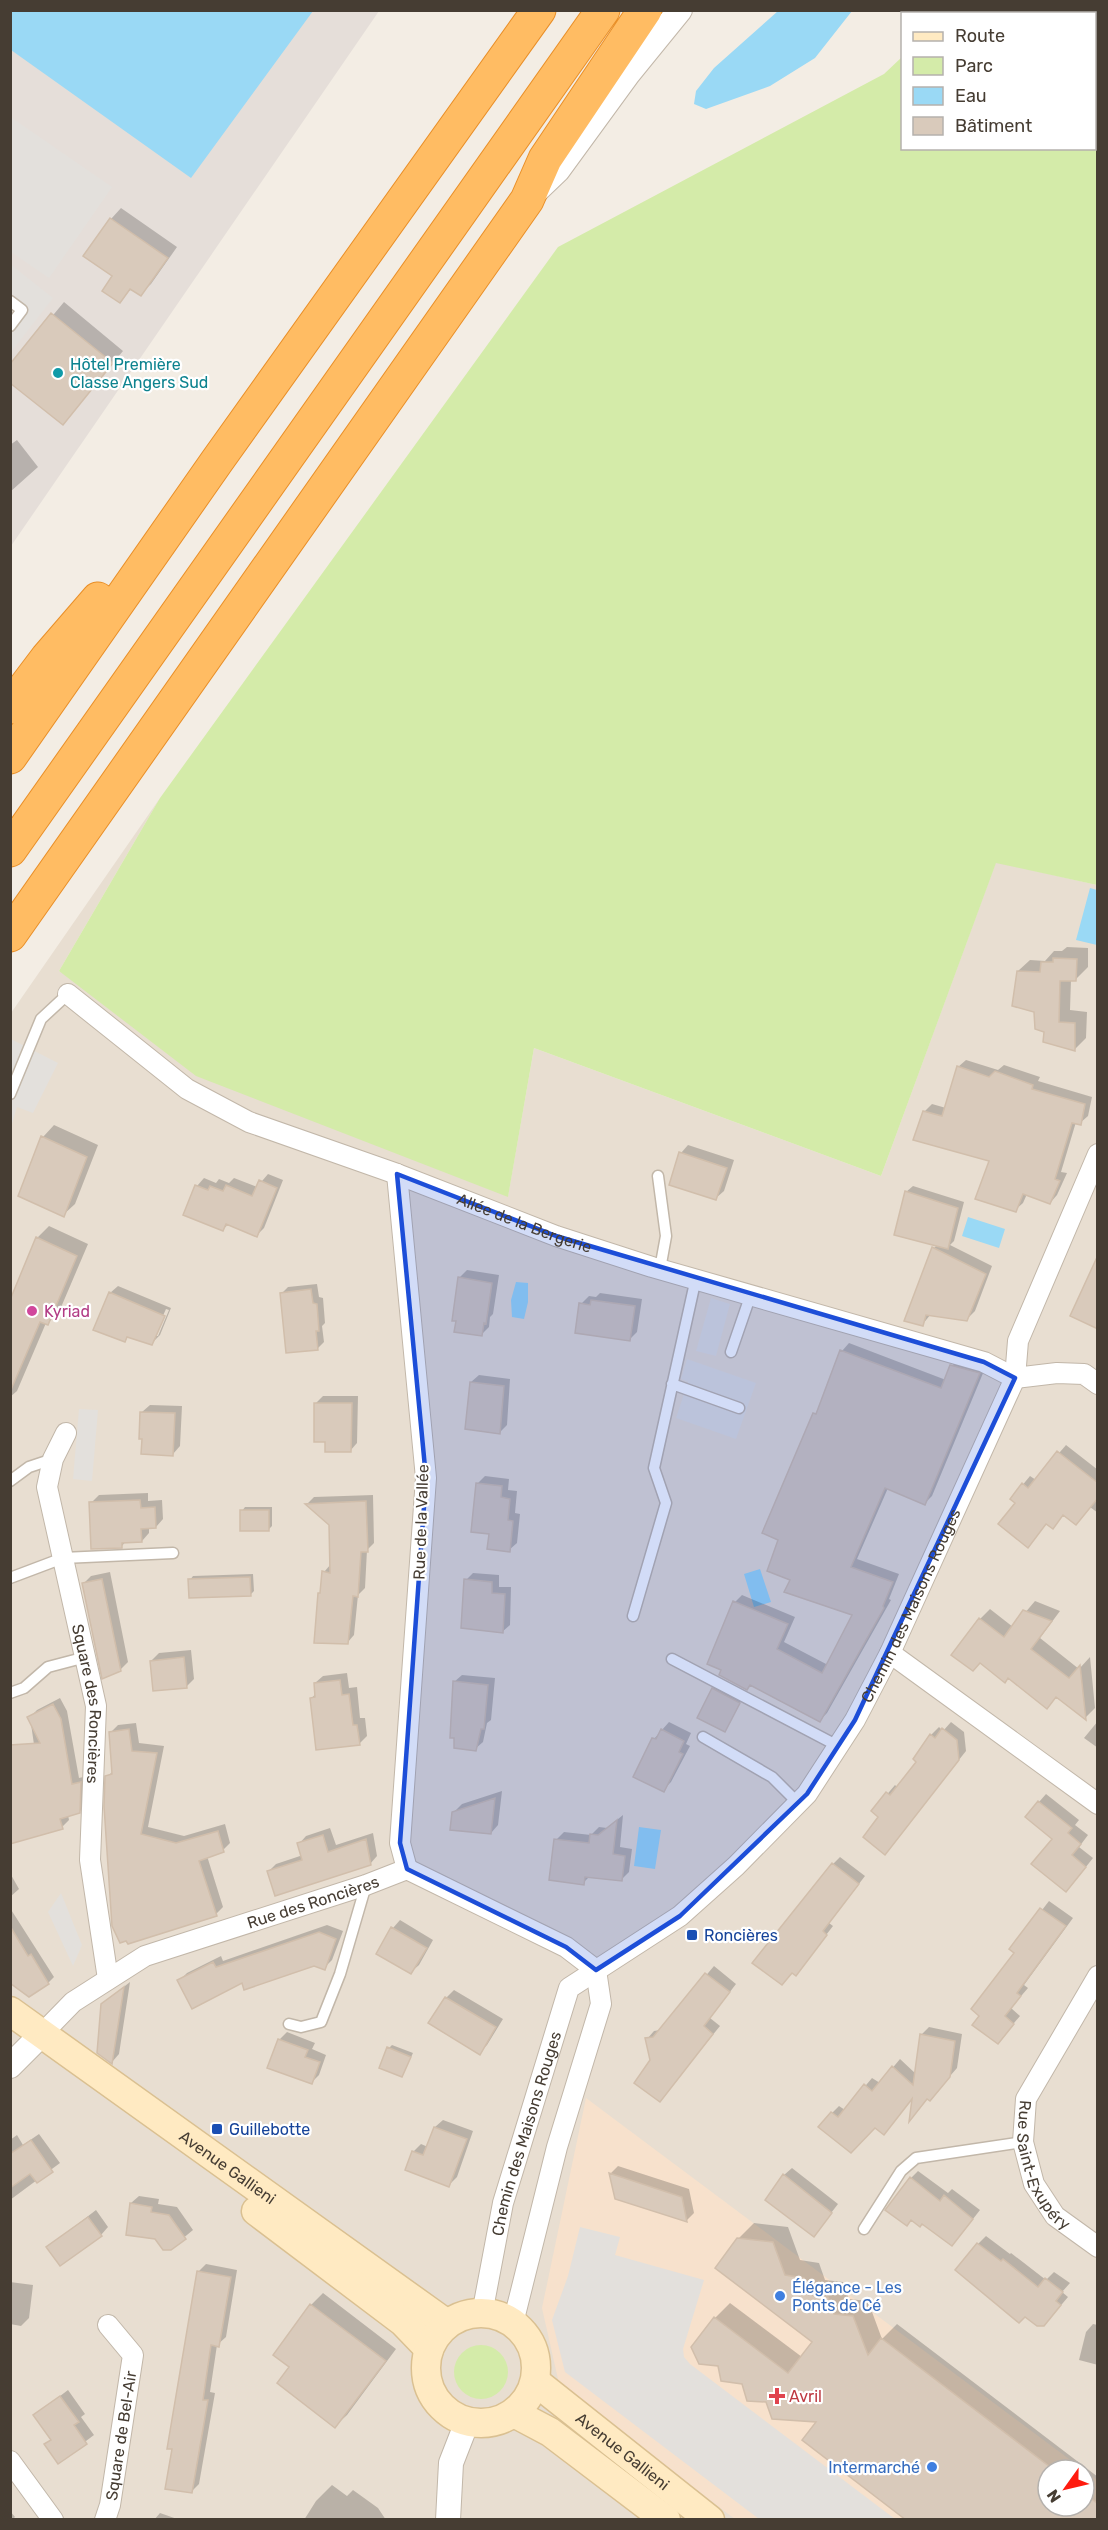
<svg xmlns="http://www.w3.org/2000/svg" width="1108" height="2530" font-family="Rubik,sans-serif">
<rect width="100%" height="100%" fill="#f3ede4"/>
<path fill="#e8ded1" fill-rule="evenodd" d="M160 798 59 971 508 1196 534 1048 881 1176 996 862 1097 885V2519L11 2520V1013ZM1048 2470H1084V2506H1048Z"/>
<path fill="#f7e1cc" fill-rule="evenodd" d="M586 2098 1097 2480V2519H735L560 2388 542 2308ZM1048 2470H1084V2506H1048Z"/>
<path fill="#e5ded9" d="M11 11H379L11 546Z"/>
<path fill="#d4eba9" d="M1004 10 1097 11V885L996 863 881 1176 534 1048 508 1197 196 1076 59 971 160 798 558 247 884 74 902 57V148H1094V14L998 13Z
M454 2372a27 27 0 1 1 54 0a27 27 0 1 1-54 0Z"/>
<path fill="#e3e0dc" d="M12 118 112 187 49 278 11 252Z
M10 264 53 298 11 352H10Z
M11 1039 58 1063 33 1113 17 1107 11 1127Z
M711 1298 730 1304 716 1356 696 1351Z
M687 1359 756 1383 736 1439 676 1418 688 1382 681 1379Z
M79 1409 98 1410 92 1481 73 1479Z
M61 1893 82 1945 73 1966 48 1912Z
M580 2227 620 2237 615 2255 704 2280 683 2349 684 2357 690 2364 895 2519H759L565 2372 552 2320 568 2276Z"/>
<path fill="#9ad9f5" d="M11 10H313V11L191 178 11 50Z
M778 11H852L815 58 770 86 706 109 694 104 696 91 714 68Z
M1090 888 1097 890V945L1076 940Z
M968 1217 1005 1229 999 1248 962 1236Z
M516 1282 528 1283V1302L524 1319 512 1317 511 1300Z
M760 1569 771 1602 754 1607 744 1574Z
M639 1827 661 1830 655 1869 634 1866Z"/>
<path fill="#0003" fill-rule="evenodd" d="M121 208 177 247 151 284 140 294 132 288 120 301 114 276 111 219Z
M64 302 123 351 63 423 10 367Z
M17 440 38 467 10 492V445Z
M1067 947 1088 948V967L1076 979H1071L1070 1010 1087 1012 1086 1038 1074 1050 1046 1031 1018 971 1030 960 1045 961 1054 951H1062Z
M966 1060 998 1070 1004 1065 1040 1077 1038 1081 1092 1097 1088 1116 1080 1123 1076 1122 1061 1172 1067 1173 1057 1195 1050 1203 1027 1194 1023 1203 1015 1210 991 1160 924 1112 932 1104 946 1108 958 1067Z
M54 1125 98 1145 75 1204 63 1215 20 1196 43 1137Z
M688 1145 734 1160 724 1191 716 1198 681 1153Z
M268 1174 283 1180 264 1228 257 1235 229 1224 223 1229 185 1214 197 1186 204 1178 216 1183 219 1179 229 1183 234 1178 257 1187Z
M913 1186 964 1202 954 1241 950 1245 992 1266 975 1311 967 1319 931 1314 922 1325 934 1248 937 1245 906 1192Z
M49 1226 88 1244 59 1312 47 1324 46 1323 17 1391 10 1397V1294L14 1296 37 1238Z
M467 1270 499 1275 493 1314 490 1317 489 1327 481 1335 459 1278Z
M317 1284 319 1297 323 1298 325 1323 322 1326 324 1342 317 1349 281 1294 288 1287Z
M118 1286 171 1308 160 1335 152 1343 129 1336 124 1341 110 1293ZM166 1309 169 1310 158 1336H154Z
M600 1293 642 1299 637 1332 629 1340 581 1304 589 1296 596 1297Z
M849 1343 946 1380 952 1366 959 1358 986 1366 932 1496 924 1504 888 1488 857 1559 899 1574 889 1599 891 1600 827 1713 820 1720 735 1602 742 1595 795 1617 784 1642 828 1665 854 1614 792 1579 780 1539 815 1414 819 1409 842 1351Z
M479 1375 510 1379 507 1425 500 1432 471 1382Z
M323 1396H358L357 1443 350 1451 326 1440 315 1404Z
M150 1405 182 1406 180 1446 173 1454 142 1412Z
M1066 1445 1098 1470V1513L1090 1507 1064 1514 1052 1527 1047 1523 1028 1546 1017 1502 1012 1498 1030 1476 1036 1480Z
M485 1476 509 1479 508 1490 517 1491 515 1513 520 1514 517 1543 509 1550 490 1532 477 1484Z
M148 1493V1501L162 1500 163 1519 156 1527H149V1533L142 1541H126L122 1546 91 1503 99 1495Z
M373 1495 374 1543 367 1550 365 1588 358 1595 354 1635 347 1643 322 1591 324 1572 331 1564 330 1524 307 1504 314 1497Z
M245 1507H272V1526L269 1529 242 1511Z
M110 1572 128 1662 120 1670 84 1583 91 1576Z
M473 1573 499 1575V1587H511L510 1625 502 1632 466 1580Z
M253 1574 254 1591 251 1594 190 1580 193 1576Z
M1035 1601 1060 1611 1040 1638 1079 1669 1090 1657 1095 1708 1085 1718 1057 1696 1046 1707 980 1619 990 1609 1013 1627Z
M191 1650 194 1679 186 1687 151 1661 159 1653Z
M347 1673 349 1688 357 1687 360 1718H365L367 1736 359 1744 312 1698 316 1693 315 1683 323 1676Z
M462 1675 495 1678 491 1720 487 1723 483 1742 475 1749 451 1724 454 1682Z
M717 1686 742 1699 725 1730 713 1689Z
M60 1698 67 1711 79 1778 87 1776 86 1805 79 1812 68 1815 69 1820 62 1827 40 1786 30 1717 37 1710Z
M1098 1721V1748L1084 1738Z
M669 1722 691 1733 686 1744 690 1746 671 1782 663 1790 654 1739Z
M951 1722 964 1732 966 1751 885 1853 881 1816 873 1811 895 1785 898 1788 918 1761 931 1735 939 1727 943 1731Z
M136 1723 139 1743 164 1746 148 1827 184 1836 225 1824 230 1843 223 1850 207 1856 223 1907 216 1914 129 1942 107 1777 114 1770 111 1732 118 1725Z
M502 1791 498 1825 491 1833 454 1812 462 1804Z
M1046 1794 1079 1820 1075 1825 1088 1835 1079 1847 1093 1858 1074 1882 1039 1802Z
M623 1815 620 1847 632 1849 629 1872 621 1880 590 1876 583 1883 556 1840 564 1832 591 1835 599 1827 607 1828Z
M330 1828 336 1845 373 1833 377 1856 370 1864 268 1872 276 1864 303 1855 299 1844 306 1836Z
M840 1857 865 1876 829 1923 833 1926 796 1974 833 1864Z
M10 1873 19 1889 10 1897Z
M1049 1901 1073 1918 1024 1985 1028 1988 1011 2008 1020 2016 998 2042 1016 1952 1012 1949Z
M10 1908 54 1977 48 1983 10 1981Z
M400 1920 433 1940 419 1965 411 1972 378 1953 393 1928Z
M327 1925 343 1931 332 1960 324 1968 314 1964 243 1981H179L187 1973 221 1956 223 1961Z
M714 1966 736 1984 710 2018 720 2026 660 2100 647 2039 654 2031 660 2030Z
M130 1982 119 2054 112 2062 102 2004Z
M454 1990 503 2019 487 2045 479 2053 446 1998Z
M929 2027 962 2034 957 2068 930 2099 914 2096 875 2126 851 2151 832 2113 839 2106 845 2110 872 2078 880 2083 900 2059 916 2074 921 2035Z
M287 2032 315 2043 312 2049 326 2055 319 2075 311 2083 279 2040Z
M392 2045 413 2053 402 2076 389 2048Z
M443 2120 473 2131 457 2177 449 2185 413 2152 421 2144 428 2147 435 2127Z
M39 2134 60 2163 10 2200V2140L17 2135 23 2145Z
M618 2166 689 2189 694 2213 687 2220 616 2198 611 2173Z
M792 2168 838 2204 814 2235 784 2175Z
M918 2171 948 2193 952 2189 980 2210 959 2237 922 2222 911 2178Z
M139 2196 159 2199 158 2204 177 2207 193 2230 170 2249 131 2203Z
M96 2210 108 2227 101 2235 48 2247Z
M754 2223 788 2227 800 2260 819 2263 825 2280 843 2282 849 2299 868 2301 882 2339 897 2324 1098 2477V2520H908L819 2421 767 2400 743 2382 715 2318 730 2303 802 2357 815 2341 738 2239ZM1048 2470H1084V2506H1048Z
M986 2236 1010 2254 1011 2253 1046 2280 1054 2272 1070 2283 1062 2292 1068 2297 1052 2316 978 2244Z
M206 2264 237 2270 226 2337 217 2345 210 2392 215 2393 199 2484 191 2492 198 2272Z
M10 2282 33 2285 29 2318 21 2326 10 2324Z
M323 2293 396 2349 347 2415 335 2426 291 2367 275 2354 311 2305Z
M1093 2324 1098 2325V2365L1079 2360 1086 2332Z
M68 2390 85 2414 81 2417 94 2435 58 2462 46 2444 52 2439 35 2415Z
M332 2485 347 2496 353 2490 378 2508 386 2520H304L316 2501Z
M10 2511 15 2517 12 2520H10Z
M160 2513 180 2520H154Z"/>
<path fill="#d9cabb" stroke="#d1beab" stroke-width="1.5" d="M110 218 168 258 141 296 130 289 120 303 102 291 112 276 83 256Z
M51 313 113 363 63 425 10 383V364Z
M1053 958 1077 959 1076 981H1060L1059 1022 1075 1023V1051L1043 1042 1044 1032 1035 1029 1034 1012 1012 1006 1017 971 1040 972 1041 962H1053Z
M957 1066 989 1077 995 1071 1033 1085 1032 1089 1085 1104 1081 1125 1072 1123 1055 1179 1060 1181 1050 1204 1023 1194 1016 1212 975 1199 989 1161 913 1140 923 1111 942 1116Z
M41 1136 87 1157 64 1217 18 1196Z
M679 1152 727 1168 716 1200 669 1185Z
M259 1180 277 1188 257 1237 226 1224 223 1231 183 1215 195 1185 208 1190 210 1186 223 1191 226 1185 252 1196Z
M905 1191 958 1208 948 1249 894 1235Z
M36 1237 77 1256 48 1325 40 1322 10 1392V1300Z
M932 1247 986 1274 967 1321 926 1315 923 1326 904 1321Z
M1098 1255V1329L1070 1316Z
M458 1277 492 1283 486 1324 484 1323 482 1336 454 1332 456 1321H452Z
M311 1289 313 1303 317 1304 319 1331H316L318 1350 286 1353 280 1293Z
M109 1292 165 1316 152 1345 127 1337 125 1342 93 1330Z
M591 1300 635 1306 630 1341 575 1333 579 1303 590 1305Z
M840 1350 941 1388 950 1365 980 1373 925 1505 885 1488 851 1567 893 1582 883 1606 884 1608 820 1722 750 1685 747 1690 719 1675 721 1670 707 1664 733 1601 788 1624 777 1649 822 1673 852 1615 784 1592 790 1580 767 1571 778 1540 762 1533 813 1413 816 1414Z
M470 1382 504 1386 500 1434 465 1429Z
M314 1403H352L351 1452H325V1442H314Z
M140 1412 175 1413 173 1456 141 1454 142 1439H139Z
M1057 1451 1098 1483V1498L1076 1525 1063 1515 1053 1529 1046 1524 1028 1548 998 1524 1015 1503 1010 1499 1022 1483 1028 1488Z
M476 1483 502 1486 501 1497 510 1499 508 1520 513 1521 510 1552 487 1549 489 1534 471 1532Z
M140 1500 141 1508 155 1507 156 1528 141 1529 142 1542 122 1543V1548L91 1549 89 1502Z
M366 1501 368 1552H361L358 1597 353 1596 348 1644 314 1643 318 1593H320L322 1571 330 1573 329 1525 305 1504Z
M240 1510H269V1531H240Z
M250 1577 251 1596 189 1598 188 1579Z
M102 1579 121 1671 102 1679 82 1583Z
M464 1579 492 1582V1593L505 1594 503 1633 461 1628Z
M1023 1610 1052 1621 1031 1649 1069 1678 1080 1665 1086 1720 1056 1697 1047 1709 1008 1678 1005 1683 980 1663 973 1671 951 1655 979 1618 1004 1637Z
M184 1657 187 1688 153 1691 150 1661Z
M340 1680 342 1695 349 1694 353 1725H357L360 1745 316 1750 310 1698 315 1697 314 1683Z
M453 1681 488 1685 484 1729H481L476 1751 454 1748V1738H450Z
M712 1688 740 1703 725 1732 697 1718Z
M53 1704 61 1719 72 1784 81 1782 80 1813 60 1819 63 1829 10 1844V1745L40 1743 27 1717Z
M942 1728 957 1740 959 1760 885 1855 863 1837 878 1817 871 1811 886 1792 890 1795 916 1762 913 1759 930 1734 935 1738Z
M129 1729 132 1751 157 1753 141 1834 176 1843 218 1831 224 1852 199 1861 217 1916 128 1944 126 1941 120 1943 112 1926 104 1806 105 1776 112 1774 109 1732Z
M661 1729 684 1741 679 1752 683 1754 664 1792 633 1777 652 1738 656 1739Z
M495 1798 491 1834 450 1830 452 1812Z
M1038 1801 1072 1828 1068 1833 1081 1844 1072 1855 1086 1867 1066 1892 1031 1864 1052 1839 1025 1817Z
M617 1820 613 1854 625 1856 622 1881 585 1877 584 1885 549 1880 554 1839 589 1843 590 1834 598 1835Z
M323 1835 328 1852 366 1839 371 1865 275 1896 267 1871 302 1860 297 1843Z
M832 1863 859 1884 823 1931 827 1935 796 1976 792 1973 782 1985 752 1963Z
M1040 1908 1066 1926 1017 1993 1021 1996 1005 2016 1014 2024 998 2044 972 2025 979 2016 971 2009 1014 1953 1009 1949Z
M10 1926 28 1956 31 1954 49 1984 29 1997 10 1983Z
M391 1927 427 1948 411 1974 376 1954Z
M319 1932 336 1939 325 1970 314 1966 244 1990 242 1983 192 2009 177 1980 213 1962 216 1967Z
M705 1973 730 1992 704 2026 713 2034 660 2102 634 2083 650 2060 645 2038 653 2037Z
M124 1987 112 2064 97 2053 101 2004Z
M445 1997 496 2027 480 2055 428 2023Z
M920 2034 955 2041 950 2077 930 2101 927 2099 909 2122 912 2099 884 2135 875 2128 851 2153 818 2127 831 2112 838 2117 864 2084 872 2091 892 2066 913 2085Z
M278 2039 308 2050 305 2057 320 2062 312 2084 267 2068Z
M387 2047 411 2057 402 2077 379 2068Z
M434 2127 467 2139 449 2187 405 2170 412 2151 423 2155Z
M31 2140 53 2172 37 2183 30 2174 10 2188V2154Z
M609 2173 682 2197 687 2222 615 2199Z
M783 2174 832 2213 814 2237 765 2200Z
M910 2177 940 2201 944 2195 973 2219 952 2246 922 2224 920 2227 911 2220 907 2226 885 2210Z
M130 2203 152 2207 151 2212 169 2215 186 2239 171 2250H163L155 2239 126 2235Z
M88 2217 102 2236 60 2266 46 2247Z
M737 2238 773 2242 785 2275 804 2278 809 2295 828 2297 834 2314 853 2316 868 2355 881 2338 1054 2470H1048V2506H1084V2493L1098 2504V2520H906L802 2440 816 2422 772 2419 766 2402 747 2401 742 2384 721 2381 718 2366 699 2364 691 2347 714 2317 788 2373 812 2342 715 2268Z
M977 2243 1001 2261 1003 2259 1038 2287 1045 2278 1063 2292 1056 2301 1061 2305 1044 2326H1037L1025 2317 1019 2323 955 2270Z
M197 2271 231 2277 219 2347 211 2345 203 2400H208L192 2493 165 2489 172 2449H167Z
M310 2304 386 2361 335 2428 277 2383 289 2367 273 2355Z
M60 2396 79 2422 74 2425 87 2444 58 2464 44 2444 51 2440 33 2415Z"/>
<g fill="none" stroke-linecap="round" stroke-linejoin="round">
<defs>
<path id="service" d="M10 301 22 310 10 326
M10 1094 41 1019 68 994
M658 1176 666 1236 660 1269
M731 1352 751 1294
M672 1384 739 1408
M10 1481 29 1467 53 1459
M10 1578 63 1558 173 1553
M633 1616 666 1503 654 1468 696 1278
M672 1659 838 1746
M10 1693 24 1688 48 1667 86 1657
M703 1737 772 1777 798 1803
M289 2024 301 2027 321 2022 340 1974 366 1885
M864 2229 901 2171 916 2158 1023 2142"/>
<g id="minor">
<path id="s1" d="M68 994 187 1089 249 1122 397 1174 556 1236 652 1267 984 1362 1015 1378"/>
<path d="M397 1174 426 1478 400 1843 407 1869"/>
<path d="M1015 1378 1057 1373 1084 1374 1098 1384"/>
<path id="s2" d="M66 1433 53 1459 47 1487 96 1706 90 1860 108 1979"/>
<path d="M890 1653 1098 1804"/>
<path id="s3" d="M1098 1976 1026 2099 1023 2142 1034 2184 1055 2216 1098 2247"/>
<path id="s4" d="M36 2040 73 2002 145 1956 366 1885 407 1869 566 1947 596 1970"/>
<path id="s5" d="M482 2314 503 2203 569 1988 680 1916 736 1866 807 1794 855 1720 890 1653 1015 1378 1018 1341 1098 1154"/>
<path d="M513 2323 557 2147 601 2004 596 1970"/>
<path d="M10 2461 53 2520"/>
<path id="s6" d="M105 2520 110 2505 133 2355 108 2325"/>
</g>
<path id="tertiary" d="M535 192 558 170 628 74 680 10
M10 2066 36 2040
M448 2520 451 2463 467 2422"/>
<g id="secondary">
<path id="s7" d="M10 2011 447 2324"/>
<path d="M256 2211 403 2322 429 2349"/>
<circle cx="481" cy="2368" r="55"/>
<path id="s8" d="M536 2382 710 2520"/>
<path d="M514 2413 550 2432 666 2520"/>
</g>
<path id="motorway" d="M10 707 47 658 98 599
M10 757 217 461 539 10
M10 850 603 10
M10 935 527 200 545 159 645 10"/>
</defs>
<use href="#service" stroke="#c2b7a9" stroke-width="13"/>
<use href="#minor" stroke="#c2b7a9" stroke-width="22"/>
<use href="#tertiary" stroke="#c2b7a9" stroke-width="26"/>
<use href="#secondary" stroke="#dac091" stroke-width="31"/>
<use href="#motorway" stroke="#e98f28" stroke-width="35"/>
<use href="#service" stroke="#fff" stroke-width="10"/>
<use href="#minor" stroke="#fff" stroke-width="20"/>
<use href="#tertiary" stroke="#fff" stroke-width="24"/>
<use href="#secondary" stroke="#ffeac2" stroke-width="28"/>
<use href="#motorway" stroke="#ffbc63" stroke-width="33"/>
</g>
<path fill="#1d4ed8" fill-opacity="0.2" stroke="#1d4ed8" stroke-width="4.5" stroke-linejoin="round" d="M397 1174 556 1236 984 1362 1015 1378 855 1720 807 1794 680 1916 596 1970 566 1947 407 1869 400 1843 426 1478Z"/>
<circle fill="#0f9aa8" stroke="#fff" stroke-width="2" cx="58" cy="373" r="6"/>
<circle fill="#d1479c" stroke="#fff" stroke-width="2" cx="32" cy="1311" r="6"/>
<g fill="#1a4fb4" stroke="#fff" stroke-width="2">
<rect x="686" y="1929" width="12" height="12" rx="3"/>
<rect x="211" y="2123" width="12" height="12" rx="3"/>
</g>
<g fill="#3f7fe0" stroke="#fff" stroke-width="2">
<circle cx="780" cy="2296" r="6"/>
<circle cx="932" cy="2467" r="6"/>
</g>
<path fill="#e0444e" stroke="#fff" stroke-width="2" d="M774 2387h6v6h6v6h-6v6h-6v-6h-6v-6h6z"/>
<g text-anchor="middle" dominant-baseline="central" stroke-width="4.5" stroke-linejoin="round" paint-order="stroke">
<g font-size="16" fill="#0d838f" stroke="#fff" text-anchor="start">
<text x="70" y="364">Hôtel Première<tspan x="70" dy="18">Classe Angers Sud</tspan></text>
</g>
<g font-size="16" fill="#463d33" stroke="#fff">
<text stroke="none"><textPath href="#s1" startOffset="516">Allée de la Bergerie</textPath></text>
<text transform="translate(421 1522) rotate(-88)">Rue de la Vallée</text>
<text stroke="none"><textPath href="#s5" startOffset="862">Chemin des Maisons Rouges</textPath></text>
<text stroke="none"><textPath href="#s2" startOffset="279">Square des Roncières</textPath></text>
<text stroke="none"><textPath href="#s4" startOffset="315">Rue des Roncières</textPath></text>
<text stroke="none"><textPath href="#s5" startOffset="186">Chemin des Maisons Rouges</textPath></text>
<text stroke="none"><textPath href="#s3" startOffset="214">Rue Saint-Exupéry</textPath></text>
<text stroke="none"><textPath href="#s7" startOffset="268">Avenue Gallieni</textPath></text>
<text stroke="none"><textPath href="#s6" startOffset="86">Square de Bel-Air</textPath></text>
<text stroke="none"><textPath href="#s8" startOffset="111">Avenue Gallieni</textPath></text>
</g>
<g font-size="16" fill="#b23c85" stroke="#fff" text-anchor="start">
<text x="44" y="1311">Kyriad</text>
</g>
<g font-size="16" fill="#164399" stroke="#fff" text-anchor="start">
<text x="704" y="1935">Roncières</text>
<text x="229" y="2129">Guillebotte</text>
</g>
<g font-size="16" fill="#366cbe" stroke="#fff" text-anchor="start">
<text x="792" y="2287">Élégance - Les<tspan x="792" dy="18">Ponts de Cé</tspan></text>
<text x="920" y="2467" text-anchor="end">Intermarché</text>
</g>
<g font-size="16" fill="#be3a42" stroke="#fff" text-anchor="start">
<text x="789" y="2396">Avril</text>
</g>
</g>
<rect width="1108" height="2530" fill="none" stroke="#463d33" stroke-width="24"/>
<rect x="901" y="12" width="195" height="138" fill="#ffffff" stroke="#b5b1ad" stroke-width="1.5"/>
<rect x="913" y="32" width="30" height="9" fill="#ffeac2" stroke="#b5b1ad" stroke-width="1.5"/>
<text x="955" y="42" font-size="18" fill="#463d33">Route</text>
<rect x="913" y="57" width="30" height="18" fill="#d4eba9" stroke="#b5b1ad" stroke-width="1.5"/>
<text x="955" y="72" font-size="18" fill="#463d33">Parc</text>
<rect x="913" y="87" width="30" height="18" fill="#9ad9f5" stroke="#b5b1ad" stroke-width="1.5"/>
<text x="955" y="102" font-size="18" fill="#463d33">Eau</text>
<rect x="913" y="117" width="30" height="18" fill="#d9cabb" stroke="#b5b1ad" stroke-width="1.5"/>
<text x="955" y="132" font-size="18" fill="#463d33">Bâtiment</text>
<g transform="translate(1066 2488) rotate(236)"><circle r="28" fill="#ffffff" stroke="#b5b1ad" stroke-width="1.5"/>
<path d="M0-4.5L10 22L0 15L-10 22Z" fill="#ff1b0f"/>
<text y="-9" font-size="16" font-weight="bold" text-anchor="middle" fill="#463d33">N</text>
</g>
</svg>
